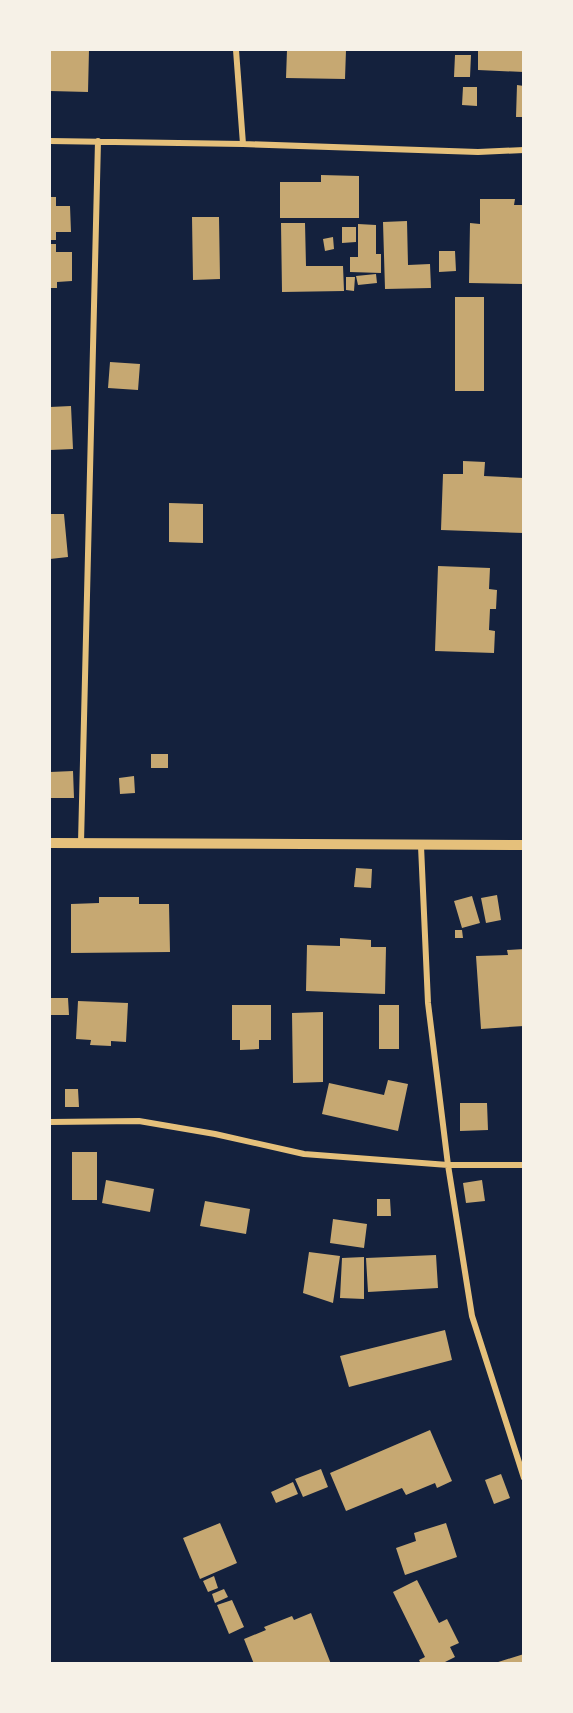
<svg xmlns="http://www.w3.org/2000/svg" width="573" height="1713" font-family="Literata,serif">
<rect width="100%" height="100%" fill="#14213d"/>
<path fill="#c6a872" d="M50 50H89L88 92 50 91Z
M287 50H346L345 79 286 78Z
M478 50H524V72L478 70Z
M455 55H471L470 77H454Z
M517 85 524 86V117H516Z
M463 87H477V106L462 105Z
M321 175 359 176V218H280V182H321Z
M50 197H56V206H70L71 232H56V240H50Z
M480 199H515L514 205H524V284L469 283 470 223 480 224Z
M192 217H219L220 279 193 280Z
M407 221 408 265 430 264 431 288 385 289 383 222Z
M281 223H305L306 266H343L344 291 282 292Z
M358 224 376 225V254H381V273L350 272V257H358Z
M342 227H356V242L342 243Z
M333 237 334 249 325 251 323 239Z
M50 244H56V252H72V281L57 282V288H50Z
M439 251H455L456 271 439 272Z
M376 274 377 283 358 285 356 276Z
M346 277H355L354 291 346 290Z
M455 297H484V391H455Z
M110 362 140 364 138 390 108 388Z
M71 406 73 449 50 450V407Z
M463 461 485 462 484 476 524 478V533L441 530 443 474H463Z
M169 503 203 504V543L169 542Z
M50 514H64L68 557 50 559Z
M438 566 490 568 489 589 497 590 496 609H490L489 630 495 631 494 653 435 651Z
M151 754H168V768H151Z
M73 771 74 798H50V772Z
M134 776 135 793 120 794 119 778Z
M356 868 372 869 371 888 354 887Z
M497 895 501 920 486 923 481 898Z
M472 896 480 923 462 928 454 901Z
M99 897H139V904H169L170 952 71 953V904L99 903Z
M455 930H462L463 938H455Z
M340 938 371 940V947H386L385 994 306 991 307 945 340 946Z
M524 949V1026L481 1029 476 956 508 955 507 950Z
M50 998H68L69 1015H50Z
M78 1001 128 1003 126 1042 111 1041V1046L90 1045 91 1040 76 1039Z
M232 1005H271V1040H259V1049L240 1050V1040H232Z
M379 1005H399V1049H379Z
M323 1012V1082L293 1083 292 1013Z
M388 1080 408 1084 398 1131 322 1114 329 1083 384 1095Z
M65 1089H78L79 1107H65Z
M460 1103H487L488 1130 460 1131Z
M72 1152H97V1200H72Z
M106 1180 154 1189 150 1212 102 1203Z
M482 1180 485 1201 466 1203 463 1183Z
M377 1199H390L391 1216H377Z
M205 1201 250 1209 246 1234 200 1226Z
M333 1219 367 1224 364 1248 330 1243Z
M309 1252 340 1256 333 1303 303 1293Z
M436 1255 438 1288 368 1292 366 1258Z
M364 1257V1299L340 1298 342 1258Z
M445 1330 452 1360 349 1387 340 1356Z
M430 1430 452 1481 437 1488 435 1483 406 1495 402 1488 346 1511 330 1473Z
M321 1469 328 1487 303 1497 295 1479Z
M501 1474 510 1498 494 1504 485 1480Z
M293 1482 298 1494 276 1503 271 1492Z
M220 1523 237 1563 200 1579 183 1538Z
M446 1523 457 1557 405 1575 396 1548 416 1541 414 1533Z
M214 1576 218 1588 208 1592 203 1581Z
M417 1580 439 1623 447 1619 459 1643 450 1647 455 1657 441 1664H421L419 1660 425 1657 393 1592Z
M224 1589 228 1597 215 1603 212 1594Z
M232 1600 244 1627 229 1634 217 1605Z
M311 1613 331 1664H254L244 1639 266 1630 264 1627 292 1616 294 1620Z
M524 1654V1664H495V1663Z"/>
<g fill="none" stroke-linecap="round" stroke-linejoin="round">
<path stroke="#e5c07b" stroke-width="6" d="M236 50 243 144
M50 141 243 144 478 152 524 150
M81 843 98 141
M421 846 428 1003 448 1165 472 1316 524 1478
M50 1122 139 1121 215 1134 304 1154 448 1165H524"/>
<path stroke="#e5c07b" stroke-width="10" d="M50 843 524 845"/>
</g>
<rect width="573" height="1713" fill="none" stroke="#f6f1e7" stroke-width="102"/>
</svg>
